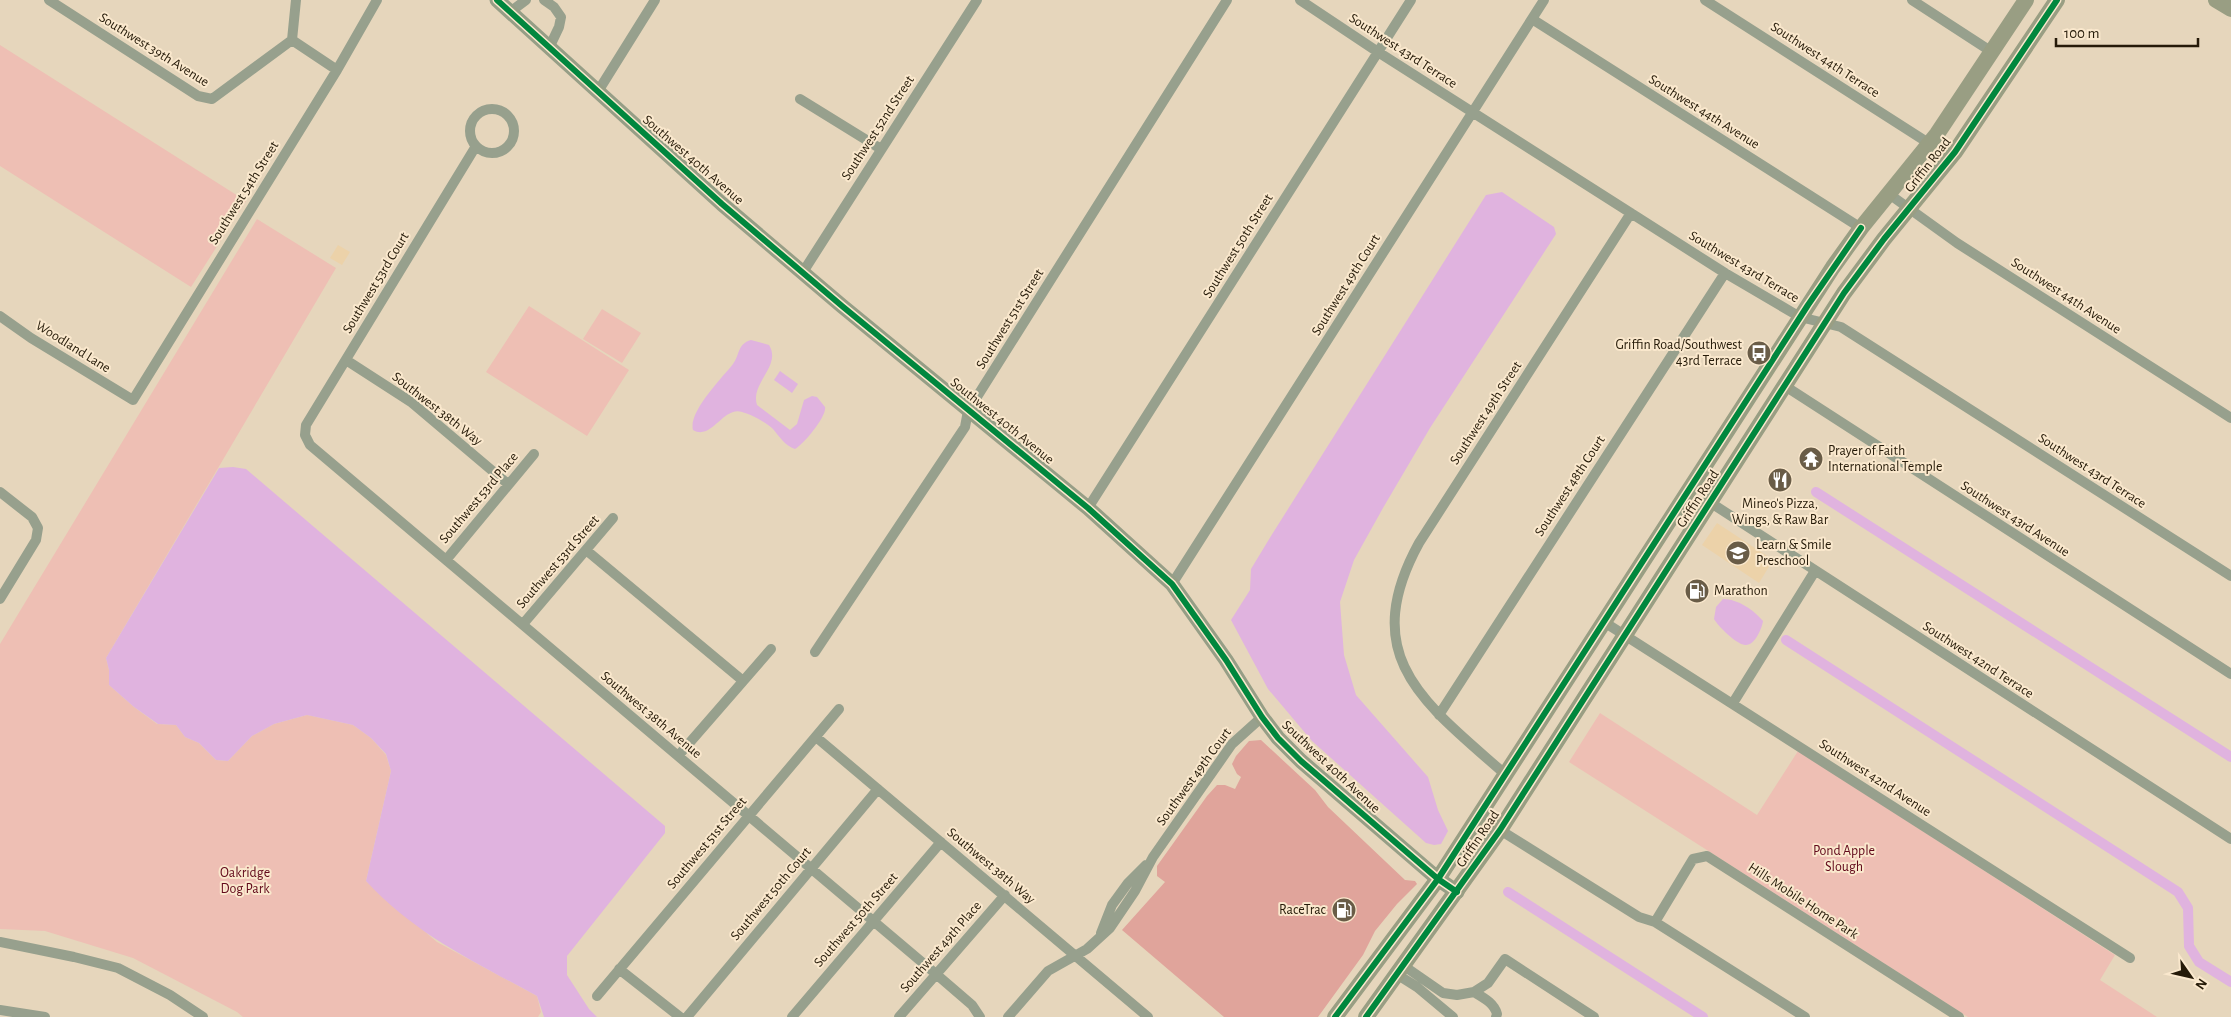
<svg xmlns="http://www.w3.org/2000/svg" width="2231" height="1017" font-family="'Alegreya Sans',sans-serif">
<rect width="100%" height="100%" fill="#e6d6bc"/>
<path fill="#ecd2a9" d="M338 245 350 252 342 265 330 258Z
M1717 523 1773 560 1759 583 1702 545Z"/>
<path fill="#eebfb4" d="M0 45 246 201 191 287 0 166Z
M257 219 336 268 106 658 109 670V685L134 707 157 724 176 725 185 737 199 743 216 760 228 761 252 736 274 724 307 715 353 725 371 738 386 755 391 771 366 881 437 942 537 996 541 1012 538 1017H243L237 1012 133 958 45 931 0 929V644Z
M529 306 629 370 587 436 486 372Z
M602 309 641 333 622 363 583 339Z
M1600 713 1757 815 1798 751 2115 955 2100 980 2157 1017H1968L1569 762Z"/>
<path fill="#e0a49b" d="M1261 740 1315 790 1328 807 1405 880 1415 881 1417 884 1397 904 1375 931 1363 955 1318 1017H1224L1122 930 1165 882 1157 876V866L1207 796 1217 785H1225L1235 789 1241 777 1237 774 1232 764 1236 756 1249 741Z"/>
<path fill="#e0b3df" d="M1502 192 1554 227 1556 234 1430 428 1383 508 1354 560 1340 602 1344 655 1356 695 1428 777 1438 810 1448 831 1441 844 1434 845 1426 843 1312 741 1268 689 1231 620 1250 590 1251 569 1271 536 1486 195Z
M751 340 769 345C782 366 750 383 757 405L790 430 797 424 804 400 812 396 817 397 825 407C827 416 804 444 795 449 785 446 779 436 773 429 766 422 750 414 742 412 723 406 712 441 693 430 688 412 722 378 733 364 740 355 737 344 751 340Z
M780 371 798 384 792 393 774 380Z
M233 467 246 469 665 826V833L567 956V975L589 1009 597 1017H544L537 996C473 961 416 935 366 881L391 771 386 754 371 738 353 725 307 715 274 724 252 736 228 761 216 760 199 743 185 737 176 725 158 724 134 707 109 685V670L106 658 219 468Z
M1723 599C1738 599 1754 610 1763 621 1762 628 1755 646 1745 645 1736 644 1718 626 1714 619L1716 607Z"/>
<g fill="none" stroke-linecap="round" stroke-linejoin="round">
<path stroke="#e0b3df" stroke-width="10" d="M1816 492 2231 757
M1786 640 2178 892 2188 908 2189 946 2199 962 2231 982
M1508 892 1703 1017"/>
<path stroke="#97a08d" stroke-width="10" d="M49 0 198 96 212 99 292 40
M544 0 554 7 561 17 559 27 549 48
M1300 0 1378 52 1725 273 1800 317 1841 327 2231 576
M1705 0 1930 144
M1912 0 1992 52
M510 12 526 0
M1532 19 1861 228
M292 40 337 70
M292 40 296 0
M597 93 655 0
M800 99 881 149
M470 131a22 22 0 1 1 44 0a22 22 0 1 1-44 0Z
M476 146 306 425 305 435 310 445 936 974 972 1005 980 1017
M1889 194 1957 243 2231 418
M803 272 977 0
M0 316 31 338 133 400 337 70 377 0
M346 360 411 402 508 484
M1785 386 2231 674
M0 492 32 517 38 528 36 540 0 599
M1711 503 2231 839
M1088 508 1411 0
M586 550 742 680
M446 560 534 454
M1172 584 1544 0
M1604 622 2130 958
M523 624 613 518
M815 652 965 427 968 411 1227 0
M1733 703 1815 571
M1439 715 1725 273
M816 737 1148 1017
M678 756 771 649
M1506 775C1426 704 1356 658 1419 543L1631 213
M1500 830 1639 917 1655 922
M1101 933 1112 905 1128 883 1146 865
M0 942 74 957 118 968 170 995 203 1017
M1404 966 1443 993 1457 995 1474 992C1484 998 1494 1003 1497 1014L1496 1017
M619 969 680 1017
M1398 975 1417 987 1453 1017
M1474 992 1488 983 1505 959 1594 1017
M597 996 839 709
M0 1010 45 1017
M687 1017 878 789
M792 1017 941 842
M899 1017 1005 895
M1008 1017 1048 971 1087 949 1110 928 1135 891 1153 857 1232 744 1262 717
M1805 1017 1655 922 1693 859 1707 856 1959 1017"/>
<path stroke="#969e86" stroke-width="15" d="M497 0 722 204 842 306 1088 508 1172 584 1226 660 1262 717 1278 738 1301 761 1438 879 1457 892"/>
<path stroke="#999e83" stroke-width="16" d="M2216 0 2231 9
M1335 1017 1438 879 1833 267 1861 228 1937 134 2026 0
M1366 1017 1500 830 1844 293 1884 239 1955 152 2057 0"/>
<defs>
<path id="cycleway" d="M497 0 722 204 842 306 1088 508 1172 584 1226 660 1262 717 1278 738 1301 761 1438 879 1457 892
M1335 1017 1438 879 1808 305 1861 228
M1366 1017 1500 830 1844 293 1884 239 1955 152 2057 0"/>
</defs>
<use href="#cycleway" stroke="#fae8cd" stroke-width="9"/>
<use href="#cycleway" stroke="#00873e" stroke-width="6"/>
</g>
<defs>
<symbol id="bus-disc" viewBox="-11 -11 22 22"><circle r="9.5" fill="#695c47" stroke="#fae8cd"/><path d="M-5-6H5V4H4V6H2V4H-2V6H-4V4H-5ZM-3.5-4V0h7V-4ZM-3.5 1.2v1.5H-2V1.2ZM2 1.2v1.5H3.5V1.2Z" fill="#fff"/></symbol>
<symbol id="temple-disc" viewBox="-11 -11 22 22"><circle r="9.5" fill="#695c47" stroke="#fae8cd"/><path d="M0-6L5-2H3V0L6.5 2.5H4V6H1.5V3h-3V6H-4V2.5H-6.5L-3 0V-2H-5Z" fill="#fff"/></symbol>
<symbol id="restaurant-disc" viewBox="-11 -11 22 22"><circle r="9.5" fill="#695c47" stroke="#fae8cd"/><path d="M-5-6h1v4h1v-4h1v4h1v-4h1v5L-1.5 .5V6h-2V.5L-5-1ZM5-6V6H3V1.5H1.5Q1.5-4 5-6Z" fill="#fff"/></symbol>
<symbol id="school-disc" viewBox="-11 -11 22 22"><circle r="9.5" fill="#695c47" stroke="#fae8cd"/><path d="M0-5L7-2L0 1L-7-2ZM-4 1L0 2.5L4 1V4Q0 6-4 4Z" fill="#fff"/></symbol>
<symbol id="fuel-disc" viewBox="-11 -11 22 22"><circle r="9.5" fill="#695c47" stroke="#fae8cd"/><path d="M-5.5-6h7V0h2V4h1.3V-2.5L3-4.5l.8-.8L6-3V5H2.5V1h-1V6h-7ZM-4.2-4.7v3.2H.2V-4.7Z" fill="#fff"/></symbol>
</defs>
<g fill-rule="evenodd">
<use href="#bus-disc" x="1745" y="339" width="28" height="28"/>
<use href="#temple-disc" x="1797" y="445" width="28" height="28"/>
<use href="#restaurant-disc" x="1766" y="466" width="28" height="28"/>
<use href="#school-disc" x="1724" y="539" width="28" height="28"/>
<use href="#fuel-disc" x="1683" y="577" width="28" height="28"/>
<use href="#fuel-disc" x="1330" y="896" width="28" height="28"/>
</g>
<g text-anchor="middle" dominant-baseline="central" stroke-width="4" stroke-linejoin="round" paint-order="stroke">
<g font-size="14" fill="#251a08" stroke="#fae8cd">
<text transform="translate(154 50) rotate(32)">Southwest 39th Avenue</text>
<text transform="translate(1403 51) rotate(33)">Southwest 43rd Terrace</text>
<text transform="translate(1825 60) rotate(33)">Southwest 44th Terrace</text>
<text transform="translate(1704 112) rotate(32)">Southwest 44th Avenue</text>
<text transform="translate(878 128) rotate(-57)">Southwest 52nd Street</text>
<text transform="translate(693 160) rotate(41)">Southwest 40th Avenue</text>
<text transform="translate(1928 165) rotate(-52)">Griffin Road</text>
<text transform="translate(244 193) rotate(-58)">Southwest 54th Street</text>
<text transform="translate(1238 246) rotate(-58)">Southwest 50th Street</text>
<text transform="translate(1744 267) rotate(31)">Southwest 43rd Terrace</text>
<text transform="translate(376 283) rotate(-59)">Southwest 53rd Court</text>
<text transform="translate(1346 285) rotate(-58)">Southwest 49th Court</text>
<text transform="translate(2066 296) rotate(33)">Southwest 44th Avenue</text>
<text transform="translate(1010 319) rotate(-58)">Southwest 51st Street</text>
<text transform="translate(73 347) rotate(32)">Woodland Lane</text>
<text transform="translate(437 409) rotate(38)">Southwest 38th Way</text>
<text transform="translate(1486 413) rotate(-57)">Southwest 49th Street</text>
<text transform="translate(1002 421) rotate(39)">Southwest 40th Avenue</text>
<text transform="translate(2092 471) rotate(33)">Southwest 43rd Terrace</text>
<text transform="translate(1570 486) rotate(-57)">Southwest 48th Court</text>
<text transform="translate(479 498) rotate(-50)">Southwest 53rd Place</text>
<text transform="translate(1698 499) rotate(-57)">Griffin Road</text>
<text transform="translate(2015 519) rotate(33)">Southwest 43rd Avenue</text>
<text transform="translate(558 562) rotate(-49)">Southwest 53rd Street</text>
<text transform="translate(1978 660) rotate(33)">Southwest 42nd Terrace</text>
<text transform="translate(651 715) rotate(40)">Southwest 38th Avenue</text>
<text transform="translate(1331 767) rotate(43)">Southwest 40th Avenue</text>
<text transform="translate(1194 777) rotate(-54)">Southwest 49th Court</text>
<text transform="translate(1875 778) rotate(33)">Southwest 42nd Avenue</text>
<text transform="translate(1478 839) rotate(-56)">Griffin Road</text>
<text transform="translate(707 843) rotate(-50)">Southwest 51st Street</text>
<text transform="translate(991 866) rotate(40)">Southwest 38th Way</text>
<text transform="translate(771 894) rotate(-50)">Southwest 50th Court</text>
<text transform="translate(1803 901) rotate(33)">Hills Mobile Home Park</text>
<text transform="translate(856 920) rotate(-49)">Southwest 50th Street</text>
<text transform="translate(941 947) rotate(-49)">Southwest 49th Place</text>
</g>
<g font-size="14" fill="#251a08" stroke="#fae8cd" text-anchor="start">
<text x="1742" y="345" text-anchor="end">Griffin Road/Southwest<tspan x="1742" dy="16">43rd Terrace</tspan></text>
<text x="1828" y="451">Prayer of Faith<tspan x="1828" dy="16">International Temple</tspan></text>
<text x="1780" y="504" text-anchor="middle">Mineo's Pizza,<tspan x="1780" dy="16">Wings, &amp; Raw Bar</tspan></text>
<text x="1756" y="545">Learn &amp; Smile<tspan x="1756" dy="16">Preschool</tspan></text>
<text x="1714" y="591">Marathon</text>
<text x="1326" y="910" text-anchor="end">RaceTrac</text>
</g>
<g font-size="14" fill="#61081a" stroke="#fae8cd">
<text x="1844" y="851">Pond Apple<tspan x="1844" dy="16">Slough</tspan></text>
<text x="245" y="873">Oakridge<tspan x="245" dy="16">Dog Park</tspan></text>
</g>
</g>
<g transform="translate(2191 977) rotate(124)" stroke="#fae8cd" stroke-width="4" paint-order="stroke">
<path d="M0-4L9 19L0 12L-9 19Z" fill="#251a08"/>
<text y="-8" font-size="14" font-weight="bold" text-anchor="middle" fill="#251a08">N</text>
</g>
<path d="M2056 38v8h142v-8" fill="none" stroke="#251a08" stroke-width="2.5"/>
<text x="2064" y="38" font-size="15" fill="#251a08" stroke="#fae8cd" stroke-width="4" paint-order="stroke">100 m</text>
</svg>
